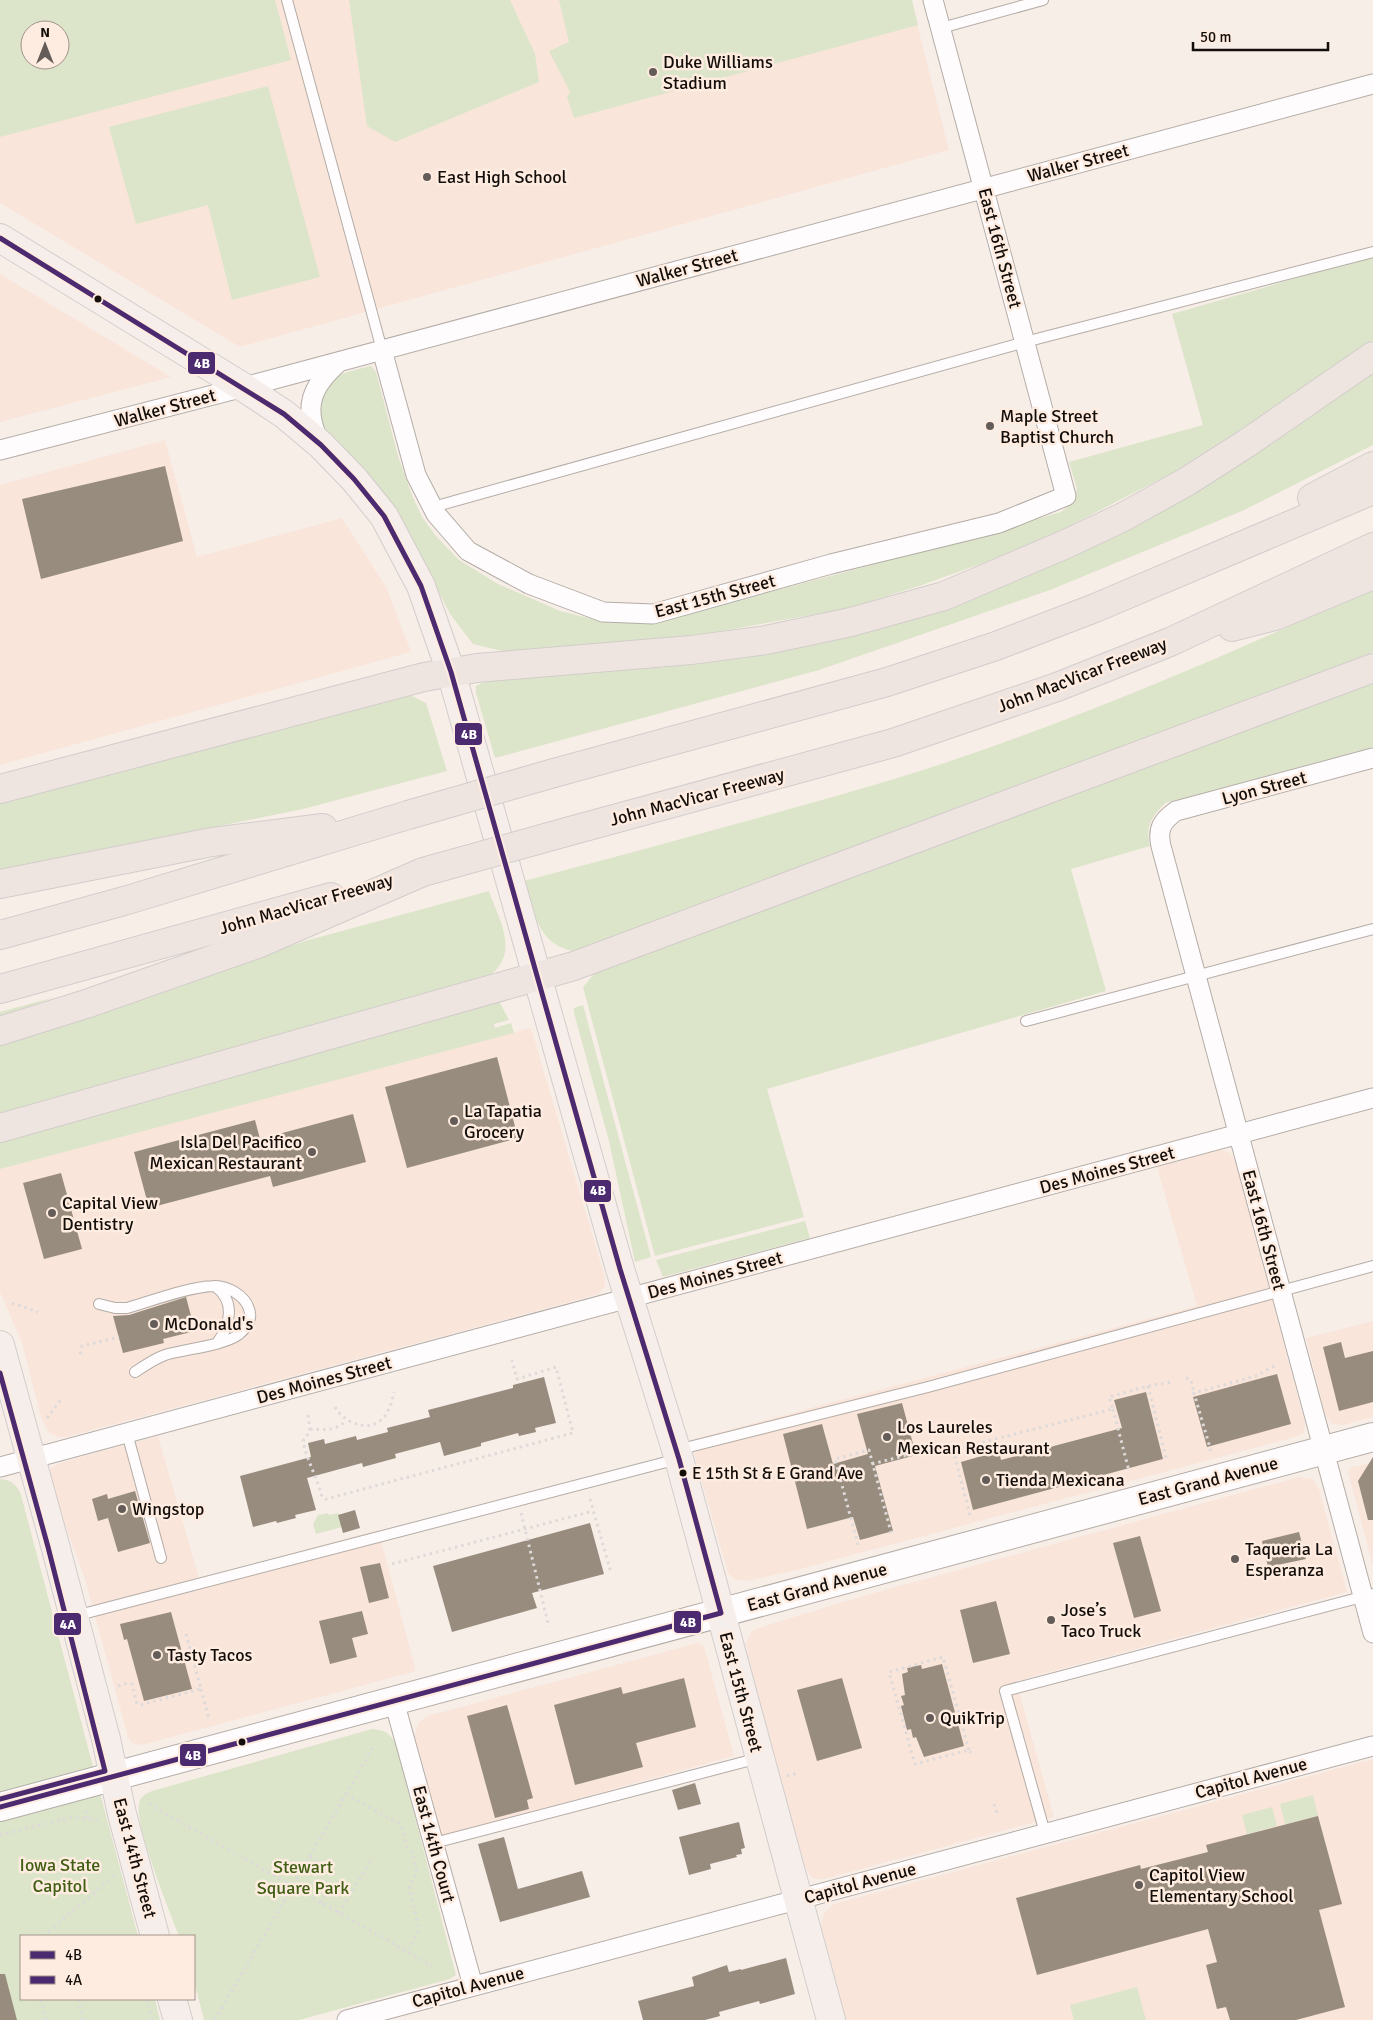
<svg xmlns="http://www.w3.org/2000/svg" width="1373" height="2020" font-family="Signika,sans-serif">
<rect width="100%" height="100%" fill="#f8eee8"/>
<path fill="#f9e5da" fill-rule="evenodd" d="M0 0H911L949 150 240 347 0 203ZM30 30H60V60H30Z
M0 274 171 377 0 422Z
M165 440 197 557 342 518 386 587 411 652 0 765V485Z
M531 1028 605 1278V1286L599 1294 66 1437H58L48 1432 41 1417 22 1343 0 1292V1169Z
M1221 1150 1230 1153 1236 1164 1305 1424 1304 1433 1299 1436 796 1570 748 1581 734 1579 728 1573 690 1440 1197 1306 1157 1167Z
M1373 1321V1417L1343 1425 1332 1424 1325 1414 1306 1338Z
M158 1436 199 1578 378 1530 416 1671 142 1745 135 1744 131 1742 128 1737 84 1576 48 1479 49 1471 52 1467 63 1462Z
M1373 1463V1566L1348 1472 1351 1467Z
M1299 1477 1313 1479 1318 1486 1347 1592 1016 1681 1054 1817 824 1879H814L809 1874 803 1862 748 1656 746 1644 751 1632 755 1629 863 1596Z
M698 1643 704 1646 705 1650 734 1756 442 1836 415 1736 418 1723 423 1719 428 1716Z
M1373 1759V2020H846L821 1925 824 1913 834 1904Z"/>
<path fill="#dce5c9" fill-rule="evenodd" d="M0 0H275L291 60 0 137ZM30 30H60V60H30Z
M349 0H510L535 54 539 82 395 142 367 126Z
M559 0H912L918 25 574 118 567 97 570 92 549 51 569 42Z
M268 86 320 277 232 300 208 205 136 224 109 127Z
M1373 256V340L1299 392 1172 473 1056 533 986 562 919 586 845 609 705 634 605 646 506 652 473 644 450 614 421 557 327 437C315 412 314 384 345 373 353 370 362 368 371 366L376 372 398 456 412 495 422 517 436 536 459 560 498 584 560 611 609 623H652L876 564 1061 512 1074 501 1077 488 1069 462 1203 425 1172 314Z
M1373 368V445L1242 511 1050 590 819 670 495 758 476 693V686L489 680 668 667 757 653 970 594Z
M1373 588V652L1149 739 578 952C538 947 535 914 524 881 597 862 670 842 743 822 818 801 894 781 968 755 1107 707 1239 650 1373 588Z
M1373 678V747L1165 803C1151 818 1145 826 1150 846L1071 869 1106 991 767 1089 804 1217 655 1256 583 987 594 974Z
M400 695H410L426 703 447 771 303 809 0 871V801Z
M489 891C500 923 522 955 485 979L0 1115V1042L305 941Z
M55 997 0 1017V1012Z
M499 1001 509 1020 494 1024 495 1028 511 1023 514 1033 0 1169V1140Z
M583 1005 651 1257 635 1262 609 1141 574 1013V1008Z
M805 1221 810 1238 663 1277 656 1260Z
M0 1479C12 1480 17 1485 21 1495L138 1936H21V1999H155L160 2020H0Z
M328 1513 329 1515 338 1513 342 1527 316 1534 313 1524 318 1515Z
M372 1729C384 1730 390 1733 396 1744L456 1975 450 1979 299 2020H204L194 1981V1936H179C170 1912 134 1824 139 1804 141 1796 145 1794 152 1791Z
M1313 1795 1318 1816 1285 1824 1280 1804Z
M1272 1807 1277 1826 1247 1834 1242 1815Z
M1137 1987 1146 2020H1074L1070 2005Z"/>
<path fill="#978c7e" d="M165 466 183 541 41 579 22 499Z
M497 1057 518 1138 407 1168 385 1087Z
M353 1114 366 1162 273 1187 270 1176 149 1208 134 1152 255 1120 260 1139Z
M61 1173 82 1249 44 1259 23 1183Z
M186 1297 195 1331 163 1339 164 1343 123 1353 113 1316 129 1315Z
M1341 1342 1345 1358 1373 1351V1402L1339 1411 1323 1347Z
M1277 1374 1291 1424 1207 1447 1193 1397Z
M544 1377 556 1423 535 1428 536 1432 519 1436 518 1433 481 1443V1446L444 1456 440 1442 395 1454 396 1458 363 1467 362 1463 307 1478 316 1510 295 1515 296 1518 277 1523 276 1521 253 1527 240 1476 311 1457 308 1443 324 1439 325 1444 356 1436 357 1440 388 1432 387 1428 430 1417 428 1410 513 1388V1385Z
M1146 1392 1163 1459 973 1510 961 1462 999 1451 1001 1460 1122 1428 1114 1400Z
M902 1403 916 1455 875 1466 893 1531 860 1540 853 1517 807 1529 783 1434 822 1424 833 1464 868 1454 857 1414Z
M1373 1457V1520H1368L1358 1481Z
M135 1491 150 1543 118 1552 108 1518 98 1521 92 1499 107 1494 108 1499Z
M355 1510 360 1528 343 1533 338 1515Z
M590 1523 604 1574 532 1593 537 1608 452 1632 433 1566Z
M1299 1532 1306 1559 1268 1567 1262 1541Z
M1140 1536 1161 1611 1134 1618 1113 1543Z
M380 1563 389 1598 369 1603 360 1567Z
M996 1601 1010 1654 973 1663 960 1610Z
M362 1611 368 1634 352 1638 357 1657 330 1664 319 1621Z
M171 1612 192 1689 144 1701 127 1639 124 1640 120 1624Z
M942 1664 964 1746 924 1757 916 1737 913 1738 911 1729 907 1730 901 1706 904 1705 901 1696 905 1695 902 1674 908 1672 907 1668 921 1665 922 1669Z
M684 1678 696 1727 636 1743 643 1767 575 1785 554 1705 621 1687 623 1694Z
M842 1678 862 1748 817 1761 797 1690Z
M507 1705 533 1798 527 1800 529 1809 495 1818 467 1716Z
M695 1783 701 1804 678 1810 672 1790Z
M1318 1816 1342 1904 1319 1910 1345 2007 1296 2020H1230L1226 2007 1217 2009 1206 1965 1217 1962 1208 1929 1037 1975 1016 1898 1140 1865 1141 1869 1208 1852 1206 1845Z
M739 1822 745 1848 741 1849 742 1854 736 1855 737 1857 710 1864 711 1869 689 1875 679 1837Z
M504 1837 518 1889 582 1871 590 1897 500 1922 478 1844Z
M786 1958 795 1994 760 2004 759 2001 719 2012 720 2016 705 2020H643L638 2001 694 1986 692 1977 727 1965 729 1972 741 1969V1970Z
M0 1974H5L17 2020H0Z"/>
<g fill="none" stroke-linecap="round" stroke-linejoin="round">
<defs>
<path id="lane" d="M287 0 382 350
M941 28 1043 0
M433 507 1025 342 1373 252
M1026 1021 1373 929
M216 1287C235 1301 231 1325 217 1343
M99 1304 115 1308H127C151 1301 189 1287 213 1286 226 1285 245 1295 249 1309 253 1320 247 1328 238 1335 222 1346 185 1349 165 1355 154 1359 144 1366 135 1372
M127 1433 161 1558
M677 1450 928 1387 1373 1266
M75 1616 678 1459
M1045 1833 1005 1691 1373 1594
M434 1843 759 1758"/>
<path id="street" d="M382 350 416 475 436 514 468 551 529 584 603 612 653 614 831 564 999 523 1066 496 933 0
M319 441C303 408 311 386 339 362
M0 450 267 381 1373 84
M1373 758 1176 811C1162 821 1157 829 1161 846L1373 1633
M0 1467 1373 1098
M394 1701 473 1986
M347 2020 1373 1746"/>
<path id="secondary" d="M0 1807 1373 1437"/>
<path id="primary" d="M0 238 243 387 284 414 321 445 354 479 384 516 421 586 451 672 620 1269 679 1459 831 2020
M0 1345 55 1545 106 1739 122 1814 155 1936
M172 1999 178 2020"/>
<path id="highway" d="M1312 498 1373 466
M1232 627 1275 616 1373 575
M554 773 887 682 996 646 1095 608 1373 490
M0 789 424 677 477 668 691 650 766 640 851 622 944 596 1066 544 1123 517 1186 482 1247 443 1373 356
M570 831 893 743 1057 687 1170 642 1373 547
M0 884 212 842 323 828
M0 935 124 901 408 815
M0 989 331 897
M0 1031 86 1004 260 943 423 872
M0 1128 574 966 1373 668"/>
</defs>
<use href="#lane" stroke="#b4aca7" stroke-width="12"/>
<use href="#street" stroke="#b4aca7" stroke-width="21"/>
<use href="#secondary" stroke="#b4aca7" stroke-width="30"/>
<use href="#primary" stroke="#d2cdcb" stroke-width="30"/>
<use href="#highway" stroke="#d2cdcb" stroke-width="30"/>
<path stroke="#dedad9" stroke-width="3" stroke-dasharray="2.5 4" stroke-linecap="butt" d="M12 1303 38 1312
M80 1354 82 1346 119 1337
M1186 1378 1191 1380 1194 1393
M1148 1386 1167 1461
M335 1407C344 1423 370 1434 384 1417 390 1410 392 1401 394 1392
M1113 1409 1129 1471
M308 1415 310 1431 303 1441C307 1461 317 1477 322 1497L326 1499 573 1433 556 1367 517 1379 512 1360
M47 1418 62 1398
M310 1429C324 1430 335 1431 346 1421
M1211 1451 1194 1393 1256 1376 1272 1367 1278 1365
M938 1454 953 1450
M872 1464 919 1452
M590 1499 611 1573
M521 1513 549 1627
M970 1515 953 1450 1113 1409 1109 1397 1148 1386 1171 1382
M858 1545 835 1459 869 1450 892 1536
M392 1564 593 1511
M118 1686 128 1683 132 1684 137 1704 140 1705 201 1689 185 1630
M201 1689 209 1719
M969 1750 943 1657 889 1672 915 1764 969 1750 971 1753
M787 1776 798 1773
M346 1794 401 1825 407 1846 412 1851 417 1873 409 1886 419 1928 407 1952
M149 1804 432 1966
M994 1804 998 1816
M85 1810 87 1818
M0 1835 69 1818 96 1819 100 1824
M310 1857 330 1869
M321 1903 333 1882
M339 1913 373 1857
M43 1936 114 1876
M41 1999 46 2020
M78 1999 83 2020
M147 1999 152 2020
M215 2020 375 1744"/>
<use href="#lane" stroke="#fefcfc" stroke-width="10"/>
<use href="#street" stroke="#fefcfc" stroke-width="19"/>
<use href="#secondary" stroke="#fefcfc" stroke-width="28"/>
<use href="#primary" stroke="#f5eeeb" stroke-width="28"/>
<use href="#highway" stroke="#eee4e0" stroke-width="28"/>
<defs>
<path id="highway-bridge" d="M408 815 554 773
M423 872 570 831"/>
</defs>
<use href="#highway-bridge" stroke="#d2cdcb" stroke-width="30" stroke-linecap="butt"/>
<use href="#highway-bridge" stroke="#eee4e0" stroke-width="28"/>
<defs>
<path id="bus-1" d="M0 238 284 414 321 445 354 479 384 516 421 586 451 672 620 1269 679 1459 721 1613 0 1807"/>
<path id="bus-2" d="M0 1373 48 1547 105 1771 0 1799"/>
</defs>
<use href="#bus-1" stroke="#ffece1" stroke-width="9"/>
<use href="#bus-2" stroke="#ffece1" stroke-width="9"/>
<use href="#bus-1" stroke="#4c2a6f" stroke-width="5"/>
<use href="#bus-2" stroke="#4c2a6f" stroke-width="5"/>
</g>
<g fill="#645c58" stroke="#ffece1" stroke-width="2">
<circle cx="653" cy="72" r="5"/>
<circle cx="427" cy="177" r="5"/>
<circle cx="990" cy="426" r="5"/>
<circle cx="454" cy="1121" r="5"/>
<circle cx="312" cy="1152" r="5"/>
<circle cx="52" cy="1213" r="5"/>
<circle cx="154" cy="1324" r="5"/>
<circle cx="887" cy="1437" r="5"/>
<circle cx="986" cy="1480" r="5"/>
<circle cx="122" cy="1509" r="5"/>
<circle cx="1235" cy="1559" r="5"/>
<circle cx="1051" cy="1620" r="5"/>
<circle cx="157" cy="1655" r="5"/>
<circle cx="930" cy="1718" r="5"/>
<circle cx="1139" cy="1885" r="5"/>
</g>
<g fill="#140e0a" stroke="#ffece1" stroke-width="2">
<circle cx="98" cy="299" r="4.5"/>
<circle cx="683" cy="1473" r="4.5"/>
<circle cx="242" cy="1742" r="4.5"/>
</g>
<g text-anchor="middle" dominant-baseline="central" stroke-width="5" stroke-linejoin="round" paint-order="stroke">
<g font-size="17" fill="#140e0a" stroke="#ffece1" text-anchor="start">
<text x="692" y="1473">E 15th St &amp; E Grand Ave</text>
</g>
<g font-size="18" fill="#140e0a" stroke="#ffece1" text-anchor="start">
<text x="663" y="62">Duke Williams<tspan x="663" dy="21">Stadium</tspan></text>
<text x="437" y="177">East High School</text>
<text x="1000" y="416">Maple Street<tspan x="1000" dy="21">Baptist Church</tspan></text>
<text x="464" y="1111">La Tapatia<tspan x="464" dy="21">Grocery</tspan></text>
<text x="302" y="1142" text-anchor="end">Isla Del Pacifico<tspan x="302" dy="21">Mexican Restaurant</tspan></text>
<text x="62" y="1203">Capital View<tspan x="62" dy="21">Dentistry</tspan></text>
<text x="164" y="1324">McDonald's</text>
<text x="897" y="1427">Los Laureles<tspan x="897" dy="21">Mexican Restaurant</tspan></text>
<text x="996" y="1480">Tienda Mexicana</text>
<text x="132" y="1509">Wingstop</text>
<text x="1245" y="1549">Taqueria La<tspan x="1245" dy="21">Esperanza</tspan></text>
<text x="1061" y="1610">Jose’s<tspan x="1061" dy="21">Taco Truck</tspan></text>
<text x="167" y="1655">Tasty Tacos</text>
<text x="940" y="1718">QuikTrip</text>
<text x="1149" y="1875">Capitol View<tspan x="1149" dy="21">Elementary School</tspan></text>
</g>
<g font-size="18" fill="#140e0a" stroke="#ffece1">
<text transform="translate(1078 163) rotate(-15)">Walker Street</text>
<text transform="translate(1000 248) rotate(75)">East 16th Street</text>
<text transform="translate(687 268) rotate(-15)">Walker Street</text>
<text transform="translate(165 408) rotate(-15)">Walker Street</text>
<text transform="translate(715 596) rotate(-15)">East 15th Street</text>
<text transform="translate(1082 675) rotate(-21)">John MacVicar Freeway</text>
<text transform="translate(1264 788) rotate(-15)">Lyon Street</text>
<text transform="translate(697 797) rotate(-15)">John MacVicar Freeway</text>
<text transform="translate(306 904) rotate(-16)">John MacVicar Freeway</text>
<text transform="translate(1107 1170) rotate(-15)">Des Moines Street</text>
<text transform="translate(1264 1230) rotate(75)">East 16th Street</text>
<text transform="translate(715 1275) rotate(-15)">Des Moines Street</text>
<text transform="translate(324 1380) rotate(-15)">Des Moines Street</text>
<text transform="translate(1208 1481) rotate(-15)">East Grand Avenue</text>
<text transform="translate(817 1587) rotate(-15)">East Grand Avenue</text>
<text transform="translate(741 1692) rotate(75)">East 15th Street</text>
<text transform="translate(1251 1778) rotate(-15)">Capitol Avenue</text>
<text transform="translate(434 1844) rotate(75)">East 14th Court</text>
<text transform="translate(135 1858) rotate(75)">East 14th Street</text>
<text transform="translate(860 1883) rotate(-15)">Capitol Avenue</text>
<text transform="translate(468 1987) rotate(-15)">Capitol Avenue</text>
</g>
<g font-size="18" fill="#405e13" stroke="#ffece1">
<text x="60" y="1865">Iowa State<tspan x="60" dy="21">Capitol</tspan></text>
<text x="303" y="1867">Stewart<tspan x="303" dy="21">Square Park</tspan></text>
</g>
</g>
<g stroke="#ffece1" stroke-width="2">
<rect x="187" y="351" width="29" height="24" rx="5" fill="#4c2a6f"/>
<rect x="454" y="722" width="29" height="24" rx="5" fill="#4c2a6f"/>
<rect x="583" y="1179" width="29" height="24" rx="5" fill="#4c2a6f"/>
<rect x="673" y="1610" width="29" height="24" rx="5" fill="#4c2a6f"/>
<rect x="53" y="1612" width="29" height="24" rx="5" fill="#4c2a6f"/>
<rect x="179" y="1743" width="28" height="24" rx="5" fill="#4c2a6f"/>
</g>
<g font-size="14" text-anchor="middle" font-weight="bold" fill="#fff">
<text x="202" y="368">4B</text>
<text x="469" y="739">4B</text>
<text x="598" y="1195">4B</text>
<text x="688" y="1627">4B</text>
<text x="68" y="1629">4A</text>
<text x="193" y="1760">4B</text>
</g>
<rect x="20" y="1935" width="175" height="65" fill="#ffece1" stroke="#a1938b"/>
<rect x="30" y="1951" width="25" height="8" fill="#4c2a6f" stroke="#a1938b"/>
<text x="65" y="1960" font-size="15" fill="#140e0a">4B</text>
<rect x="30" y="1976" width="25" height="8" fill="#4c2a6f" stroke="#a1938b"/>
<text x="65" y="1985" font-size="15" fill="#140e0a">4A</text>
<g transform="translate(45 45)"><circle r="24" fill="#ffece1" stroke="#a1938b"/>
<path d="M0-4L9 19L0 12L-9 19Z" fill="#645c58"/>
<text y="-8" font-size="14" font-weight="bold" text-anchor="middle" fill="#140e0a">N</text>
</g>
<path d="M1193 42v8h135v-8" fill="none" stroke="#140e0a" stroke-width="2.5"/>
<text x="1200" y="42" font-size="15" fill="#140e0a" stroke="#ffece1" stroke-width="4" paint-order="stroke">50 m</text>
</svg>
